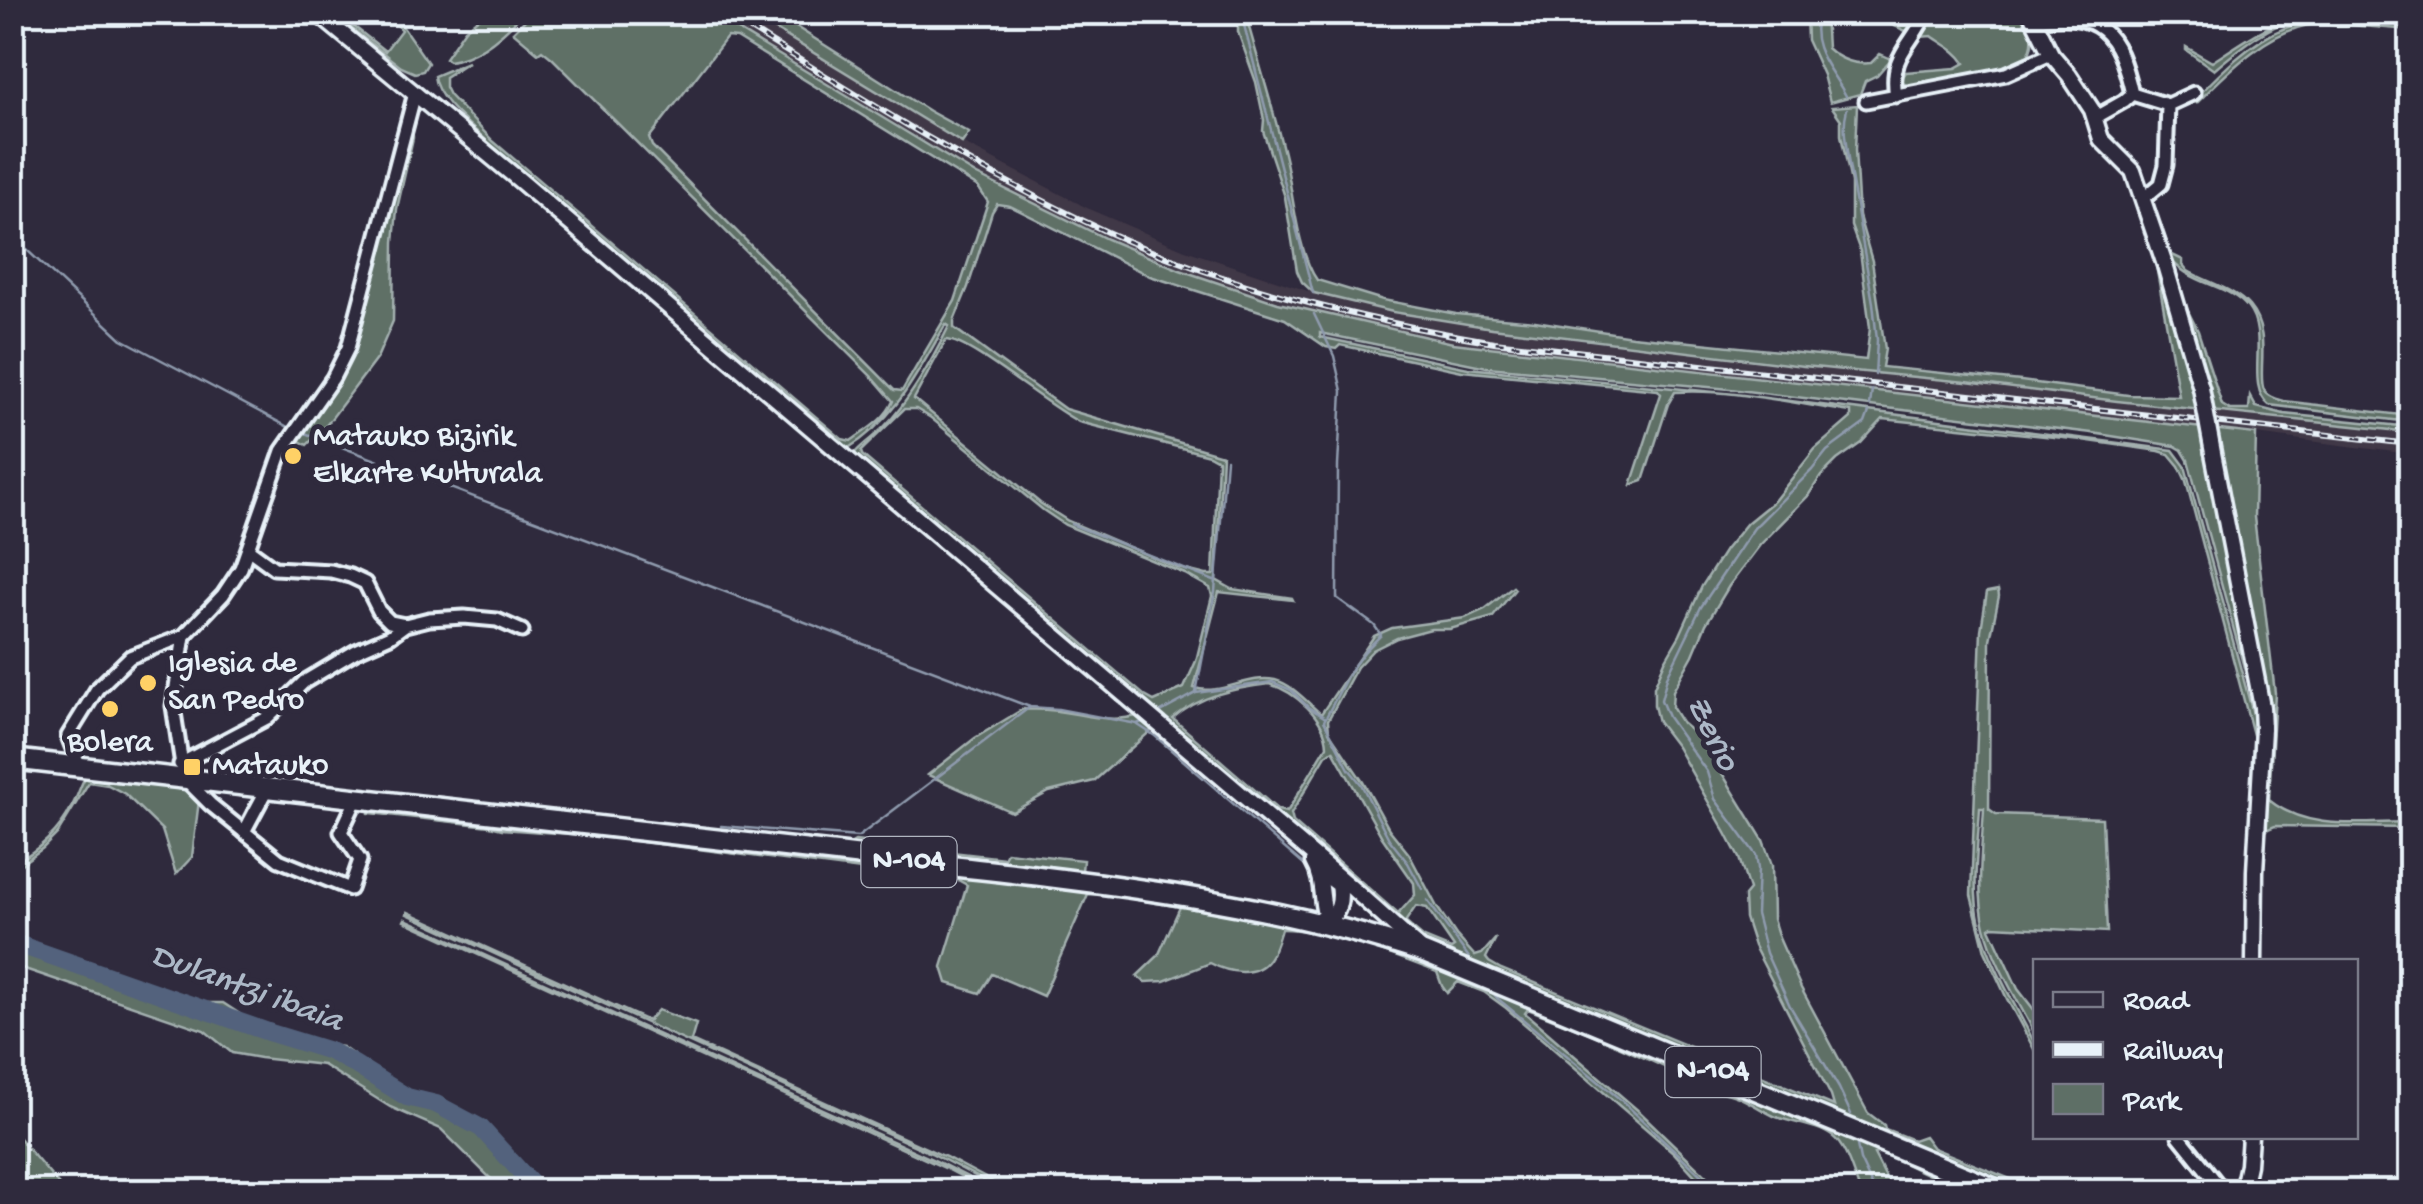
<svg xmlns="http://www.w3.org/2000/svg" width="2423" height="1204" font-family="'Gochi Hand',sans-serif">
<rect width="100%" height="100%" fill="#2f2a3d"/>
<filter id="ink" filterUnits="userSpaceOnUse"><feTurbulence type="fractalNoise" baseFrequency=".01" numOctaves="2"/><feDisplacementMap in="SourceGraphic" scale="20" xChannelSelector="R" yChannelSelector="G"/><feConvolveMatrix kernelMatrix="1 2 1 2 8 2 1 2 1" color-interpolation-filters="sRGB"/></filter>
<g filter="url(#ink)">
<path fill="#413746" d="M710 13H748L962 143 1091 210 1185 250 1314 293 1393 312 1587 341 2410 432V454L2256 434 1453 343 1278 303 1180 270 1030 203 977 175Z"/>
<path fill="#5e6f66" stroke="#a3b0af" stroke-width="2.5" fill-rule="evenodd" d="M2309 12 2410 14V18C2378 15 2340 9 2308 15 2271 22 2241 47 2214 70L2186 50V47L2212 62C2244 41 2271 21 2309 12Z
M332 13H337L385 51 401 30 389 13H393L428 63 423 71 415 73 401 67Z
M485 13H523C505 33 477 58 449 61L445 58 465 29Z
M532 13H710L977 175 1107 239 1180 270 1278 303 1453 343 2256 434 2254 517 2275 693 2269 800C2308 832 2363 822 2410 822V828L2275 826 2268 829 2264 834 2259 961H2257L2265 767 2255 699 2249 686 2188 460 2182 450 2175 446 2092 433 1730 389 1487 367 1320 333V337L1468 368 1735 394 2173 450 2185 466 2258 732 2256 746 2186 481 2179 466 2169 454 2159 451 2082 440 1883 419 1861 443 1837 460 1821 476 1808 496 1760 545 1729 586 1706 624 1693 655 1673 691 1672 707 1682 723 1701 739 1763 840 1772 865 1773 919 1779 938 1801 988 1868 1113 1884 1125 1885 1129 1913 1140 1924 1136 1933 1148 2040 1191H2027L1432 947 1416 939 1397 919 854 454C862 444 874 437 884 427 911 399 932 361 949 326L946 324C917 373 897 418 847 449L490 144C473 127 436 100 434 76L468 62 445 77V87L449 95 493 141 842 439 851 441C866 430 886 419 893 401L875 380 552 58 542 50 538 53 513 32ZM727 37 737 38 978 187 988 202 955 301 902 391 894 390 652 146 649 138ZM997 204 1010 206 1150 276 1285 319 1326 347 1336 349 1340 345 1462 371 1658 390 1661 394 1631 485 1643 481 1668 404 1675 392C1727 388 1798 404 1851 412V418L1815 449 1774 501 1747 523 1725 550 1702 586 1680 635 1665 661 1654 687V705L1658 722 1677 747 1726 833 1739 858 1749 890 1744 896 1745 918 1754 946 1831 1096 1834 1106 1501 969 1489 962 1486 958 1496 938 1482 954 1475 956 1456 935 1437 907 1409 854 1389 829 1363 782 1329 732 1328 720 1357 667 1373 650 1397 638 1431 629H1450L1493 617 1515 589 1513 587 1485 609 1465 618 1392 628 1374 636 1321 714C1308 703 1292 684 1275 680 1248 674 1221 696 1194 688L1219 592 1293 600 1292 598 1232 589 1216 580 1222 455 1065 409 954 328V321L968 287 992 212ZM946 340C970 340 1049 408 1079 422L1209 455 1218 460 1213 575H1206L1178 568 1068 521 1040 503 914 399ZM904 409H916L931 418 1043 510 1065 525 1185 574 1210 588 1212 596 1196 661 1184 688 1154 701 1145 696 862 455 861 451ZM1269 684C1294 691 1326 718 1327 746L1287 812 1278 810 1173 719C1198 696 1235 688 1269 684ZM1333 750 1382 837 1414 883 1415 895 1398 914 1293 822 1291 814 1326 755ZM1416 906 1427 908 1454 947 1451 949 1424 938 1405 922Z
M748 13H774L929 111 969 133 962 143Z
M1806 13H1825L1827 48C1840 60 1854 65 1871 63L1880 54 1891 59 1877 75 1865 81 1860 94 1830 102 1823 75 1807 40Z
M1895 13H2020C2032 33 2037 37 2027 59 1989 76 1948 82 1908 86L1900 81 1906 72 1956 68 1965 63C1957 50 1944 45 1932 36L1919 37 1888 23Z
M2332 19 2410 25V30L2349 25C2338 28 2329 23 2317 24 2272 27 2228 71 2198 102L2191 103C2218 75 2249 42 2285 28 2300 22 2316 21 2332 19Z
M1247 20C1260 67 1275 114 1286 162 1293 194 1298 254 1317 280L1383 300 1456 314 1535 321 1632 336 1866 360 1870 328 1860 251 1851 226V183L1841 135V120L1832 107 1857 105 1855 150 1859 216 1872 261 1885 349 1882 367 2021 381 2128 395 2179 396 2154 254 2182 339 2206 392 2193 335 2181 297 2198 331 2222 405 2230 410H2249L2250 396 2256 407 2284 414 2410 427V432L2117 401 1966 382 1803 366 1492 328 1393 312 1314 293 1302 282 1297 271 1285 197 1263 131 1264 120 1256 82 1238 32V24Z
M412 122 413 138 397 209 394 242 393 321 377 358 328 423 307 445 296 439 346 365Z
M2164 251 2183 260V265L2188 271C2207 282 2235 289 2249 306 2264 324 2263 344 2262 366 2262 373 2261 384 2264 390 2268 397 2277 399 2284 401L2410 416V422L2269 405C2244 385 2270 336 2248 308 2228 282 2187 287 2164 251Z
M1998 590 1999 596 1990 640 1989 809 1996 814 2102 818 2107 932 1993 926 1990 928 2018 989 2035 1011V1034C2018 1000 1994 964 1985 927 1976 889 1982 847 1984 808H1980C1978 846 1971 887 1980 924 1989 962 2017 1008 2035 1044V1051L2007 999 1985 951 1971 895 1981 630 1987 592Z
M1023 709C1031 710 1039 709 1048 710 1079 712 1108 725 1139 715L1154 728 1094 781 1049 792 1012 812 928 775 975 738Z
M86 776 184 788 193 791 199 800 192 857 176 874 162 830 125 794 108 785 89 782 58 833 43 848 13 870 12 865C38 850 59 833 72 806 78 796 80 785 86 776Z
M369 809 1139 897 1340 936 1394 952 1456 976 1982 1191C1955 1191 1907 1164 1881 1152L1874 1154 1893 1191H1860C1853 1175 1847 1147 1832 1136 1818 1125 1790 1123 1774 1116 1759 1109 1748 1100 1733 1095 1716 1089 1704 1093 1691 1079L1592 1034 1528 1009 1525 1013 1641 1113 1722 1191H1709L1673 1152 1506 1008 1484 992 1458 982 1447 993 1442 986 1437 972C1396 956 1324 928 1281 929 1278 939 1275 951 1269 959 1255 979 1227 972 1210 963L1164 981 1145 982 1137 976 1158 956 1180 907 1110 895 1088 894 1043 996 992 974 980 993 947 983 942 967 967 885 958 880 885 873 597 836 502 829 490 826 369 813Z
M855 841 1004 858 1007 852 1083 860 1082 871 847 846Z
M408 912 648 1021 658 1010 696 1024 691 1041 946 1157 1010 1191H1004L931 1153 407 914Z
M405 919 936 1161 995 1191H989L945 1168 404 921Z
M12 936 198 1003H223L243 1016 308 1041 342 1047 412 1096 453 1110 488 1131 550 1191H503L441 1129 390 1107 323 1065 260 1058 232 1053 204 1030 13 965Z
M13 1131 64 1191H13Z"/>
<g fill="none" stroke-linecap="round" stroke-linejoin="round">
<path stroke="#8f9bae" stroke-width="2.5" d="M1818 12C1807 48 1831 68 1846 96
M1244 25 1313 293
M1847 109C1842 127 1846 141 1848 159L1873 303 1877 340 1875 375
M12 236 122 339 290 428
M1314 314 1334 356 1342 391 1338 466 1337 598 1374 625 1381 635 1365 651 1351 669 1324 721 1349 769 1361 784 1389 839 1408 863 1422 889
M1870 405 1872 390
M302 432 1030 707 1058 709 1137 724 1142 722
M1071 524 1214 581
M1196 693 1215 592 1226 459
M1159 713 1196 693 1272 682 1291 690 1308 707 1324 717
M1138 725 1155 736 1305 866
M721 826 858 837 1030 707
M1427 900 1470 959
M1490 989 1497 998 1621 1100 1719 1192
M1851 1114 1839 1088 1790 1006 1766 953 1756 914 1758 868 1756 855 1715 799 1707 772 1668 717 1661 700 1667 677 1701 607 1754 528 1812 470 1827 451 1865 423 1869 412
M1857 1145 1860 1160 1875 1192"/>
<path stroke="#53627d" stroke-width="18" d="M12 942 271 1033 330 1051 354 1064 407 1097 436 1104 481 1128 539 1192"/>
<defs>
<path id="minor" d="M2033 20C2100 10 2118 31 2132 94
M2132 94 2168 105 2194 93
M1896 96C1889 54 1911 47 1927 12
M1866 101 2006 74 2051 54
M2094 118 2124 101 2132 94
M2143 199 2161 184 2166 165 2168 105
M248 549 274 568 331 571 350 576 365 583 379 611 390 622 405 625
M184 636 173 706 184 778 210 804 279 860 350 889 360 860 341 832 357 798
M180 764 267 718 304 682 356 651 390 636 405 625 429 619 464 617 497 620 522 631
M80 767 68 736 97 689 130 657 184 636 223 595 241 568 282 451 333 378 348 348 415 93
M244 832 268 787
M2179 1136 2224 1192"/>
<path id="tertiary" d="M316 12 517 178 1354 890 1420 949
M2030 12 2051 54 2069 75 2092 110 2101 139 2133 171 2165 265 2201 388
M2213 453 2262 707 2263 729 2255 871 2254 962
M1313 862C1325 882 1319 903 1328 924
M1328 924C1338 911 1342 902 1339 885L1331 879
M2242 1192 2248 1165 2250 1136"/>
<path id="primary" d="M12 759C290 792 568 822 845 854 1039 877 1238 891 1424 953L2003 1192"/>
</defs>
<use href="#minor" stroke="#e8f1f8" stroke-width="19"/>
<use href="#tertiary" stroke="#e8f1f8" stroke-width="21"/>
<use href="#primary" stroke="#e8f1f8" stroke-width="25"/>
<use href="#minor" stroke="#2f2a3d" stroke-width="11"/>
<use href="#tertiary" stroke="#2f2a3d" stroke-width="14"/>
<use href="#primary" stroke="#2f2a3d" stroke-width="18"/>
<defs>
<path id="rail" d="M723 12C849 90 973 170 1107 232 1230 288 1361 320 1494 342L2410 444"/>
</defs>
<use href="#rail" stroke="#e8f1f8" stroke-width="6"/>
<use href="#rail" stroke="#2f2a3d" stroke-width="2.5" stroke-dasharray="8" stroke-linecap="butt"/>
<defs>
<path id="tertiary-bridge" d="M2201 388 2213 453"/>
</defs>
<use href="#tertiary-bridge" stroke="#e8f1f8" stroke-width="21" stroke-linecap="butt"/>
<use href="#tertiary-bridge" stroke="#2f2a3d" stroke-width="14"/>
</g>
</g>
<g fill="#ffd166" stroke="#2f2a3d" stroke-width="4">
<circle cx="293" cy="456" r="10"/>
<circle cx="148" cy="683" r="10"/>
<circle cx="110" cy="709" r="10"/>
<rect x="182" y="757" width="20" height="20" rx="5"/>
</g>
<g text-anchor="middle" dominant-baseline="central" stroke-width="10" stroke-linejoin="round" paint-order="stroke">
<g fill="#2f2a3d" stroke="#b0b5c0" stroke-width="2.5">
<rect x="861.5" y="837" width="95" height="50" rx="8"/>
<rect x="1665.5" y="1047" width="95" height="50" rx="8"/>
</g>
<g font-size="30" font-weight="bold" fill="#e8f1f8">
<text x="909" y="862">N-104</text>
<text x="1713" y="1072">N-104</text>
</g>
<g font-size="32" fill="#e8f1f8" stroke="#2f2a3d" text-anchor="start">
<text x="313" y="438">Matauko Bizirik<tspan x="313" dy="37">Elkarte Kulturala</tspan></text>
<text x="168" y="665">Iglesia de<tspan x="168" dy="37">San Pedro</tspan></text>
<text x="110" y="744" text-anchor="middle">Bolera</text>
<text x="212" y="767">Matauko</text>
</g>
<g font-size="35" font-style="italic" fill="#acb8c7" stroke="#2f2a3d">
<text transform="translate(1711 734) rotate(63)">Zerio</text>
<text transform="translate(246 990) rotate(20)">Dulantzi ibaia</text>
</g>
</g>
<rect width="2423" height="1204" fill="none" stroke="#2f2a3d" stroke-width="50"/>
<rect x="25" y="25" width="2373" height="1154" fill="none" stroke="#e8f1f8" stroke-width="4" filter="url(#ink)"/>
<rect x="2033" y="959" width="325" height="180" fill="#2f2a3d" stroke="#797a88" stroke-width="2.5"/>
<rect x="2053" y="992" width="50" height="15" fill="#2f2a3d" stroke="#797a88" stroke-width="2.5"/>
<text x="2123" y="1009" font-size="30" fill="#e8f1f8">Road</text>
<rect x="2053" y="1042" width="50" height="15" fill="#e8f1f8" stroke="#797a88" stroke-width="2.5"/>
<text x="2123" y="1059" font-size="30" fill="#e8f1f8">Railway</text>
<rect x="2053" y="1084" width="50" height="30" fill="#5e6f66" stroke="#797a88" stroke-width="2.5"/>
<text x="2123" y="1109" font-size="30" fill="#e8f1f8">Park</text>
</svg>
